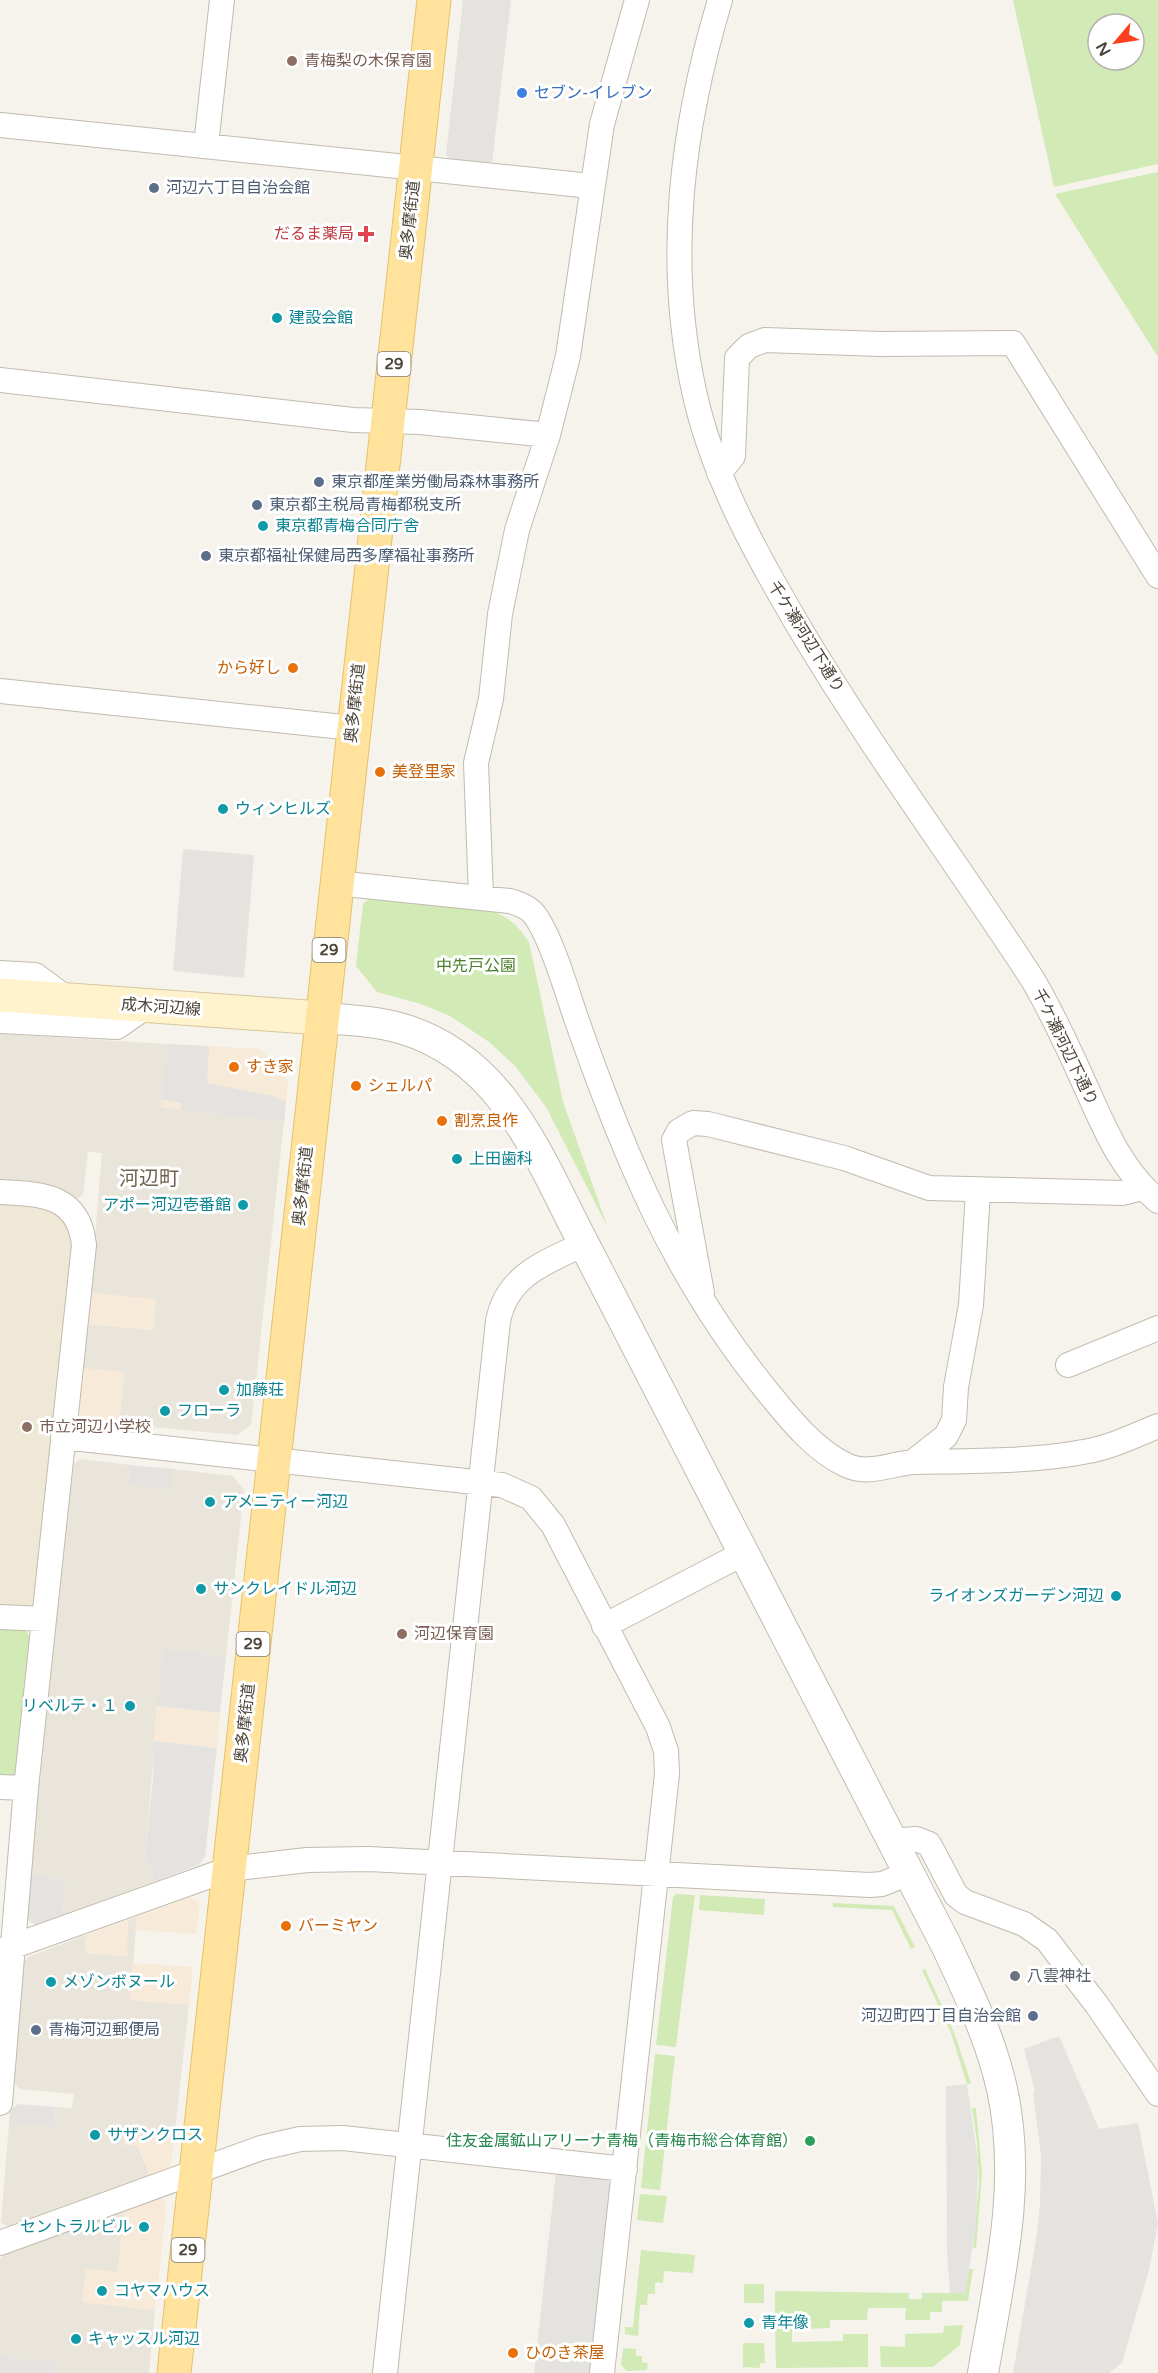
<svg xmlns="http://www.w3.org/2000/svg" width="1158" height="2373" font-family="'Varela Round','Noto Sans JP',sans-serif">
<rect width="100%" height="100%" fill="#f6f3ec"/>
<path fill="#eae5da" d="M0 1034 167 1044 161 1107 284 1122 251 1425 237 1435 119 1424 124 1372 82 1368 87 1324 153 1330 156 1300 90 1293 102 1153 88 1152 83 1195 75 1200 0 1182Z
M80 1459 130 1465 128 1485 171 1489 173 1469 233 1476 244 1490 226 1656 163 1649 145 1855 155 1881 63 1915 66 1879 30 1875 71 1467Z
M137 1917 130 2000 189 2005 174 2139 125 2135 138 2146 151 2179 11 2229 1 2222 9 2123 54 2127 55 2107 72 2108 74 2094 19 2089 13 2081 22 1965 28 1957 86 1935 85 1953 126 1956 128 1920Z
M124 2209 118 2272 86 2269 82 2302 155 2310 149 2373H54V2362L0 2356V2259L4 2253Z"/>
<path fill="#f7ead8" d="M167 1044 261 1049 288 1081 284 1122 161 1107Z
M90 1293 156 1299 153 1330 87 1324Z
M82 1368 124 1372 119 1424 84 1420 78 1412Z
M157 1706 220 1713 217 1748 154 1741Z
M190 1897 200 1904 196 1934 136 1930 137 1917Z
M128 1920 127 1956 85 1953 86 1935Z
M133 1963 193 1967 189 2005 130 2000Z
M125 2135 174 2139 171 2164 165 2173 151 2179 139 2146 124 2145Z
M159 2196 167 2203 155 2310 82 2302 86 2269 118 2272 124 2209Z"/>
<path fill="#efe8d6" d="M0 1203 46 1207 66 1221 74 1239 36 1603 27 1609 0 1608Z"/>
<path fill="#d2eab5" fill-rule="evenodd" d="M1013 0H1158V164L1054 187ZM1098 24H1134V60H1098Z
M1158 172V357L1055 194Z
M370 898 484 909C506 914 517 924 529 942L563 1102 608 1228 546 1107 515 1066 489 1042 450 1016 421 1004 377 992 356 966 363 904Z
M0 1629 25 1630 32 1639 17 1771 9 1778 0 1777Z
M676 1894 695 1895 676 2047 656 2045 673 1897Z
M700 1895 765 1899 764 1915 699 1910Z
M833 1903 894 1906 915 1947 911 1949 892 1910 833 1907Z
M925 1969 954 2032 971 2083 967 2084 951 2033 922 1970Z
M655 2054 675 2056 660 2190 641 2188Z
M972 2108H976L982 2173 976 2248H973L979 2183 977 2142Z
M640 2194 667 2196 663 2223 637 2220Z
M641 2250 695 2255 693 2273 664 2271 663 2283 655 2282V2294H648L647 2305H640L638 2336 625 2334V2327H633Z
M969 2269H973L968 2301H942V2312H930V2320H905L906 2308H868L867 2320H830V2328L805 2329 804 2316H775V2291L909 2293V2299H922V2293H965Z
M744 2284H764V2303H744Z
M963 2325 960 2345 933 2367H881L880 2346 905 2347V2334L943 2333 944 2326Z
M775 2329H792V2342L843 2341V2334H868V2367L776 2368Z
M743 2343H764L765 2363H760V2368L743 2367Z
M623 2348 636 2349V2356H642V2362L648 2363 647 2370 627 2371 621 2365Z"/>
<path fill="#e5e3e0" d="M463 0H511L492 163 488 166 452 163 446 155Z
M183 849 254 855 244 978 173 971Z
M167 1044 209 1046 207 1083 273 1096 286 1102 284 1122 181 1110V1103L161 1100Z
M130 1465 173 1469 171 1490 128 1485Z
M163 1649 226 1656 220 1713 157 1706Z
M154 1741 217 1748 205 1857 199 1865 155 1881 145 1855 153 1777Z
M30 1875 66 1879 63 1915 35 1925 26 1918Z
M1059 2036 1099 2129 1138 2123 1158 2223 1149 2270 1122 2363 1109 2373H1013L1037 2234 1040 2205 1041 2157 1033 2093 1035 2091 1024 2049Z
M967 2084 978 2161 976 2226 965 2293H950L947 2251 946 2086Z
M18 2104 55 2107 54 2127 9 2123 10 2110Z
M556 2172 605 2178 612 2186 592 2371 589 2373H534Z
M0 2356 55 2362 54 2373H0Z"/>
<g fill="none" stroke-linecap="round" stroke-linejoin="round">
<defs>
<path id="minor" d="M720 0C682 127 665 259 694 391 713 478 757 556 802 632 873 751 957 863 1033 980 1051 1011 1066 1043 1081 1076 1102 1122 1118 1167 1158 1201
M0 125 591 186
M206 145 222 0
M0 380 353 420 420 422 548 435
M719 473 733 456 737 358 749 346 765 340 880 344 1013 343 1158 576
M0 691 353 728
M336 883 510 901C519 904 526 906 532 912 549 930 567 992 576 1018 624 1155 674 1277 767 1391 789 1418 814 1450 846 1465 869 1476 892 1463 915 1462 967 1461 1031 1462 1083 1452 1109 1448 1134 1436 1158 1426
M481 897 476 763 491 699 500 614 517 530 548 435 568 356 602 124 637 0
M0 973 35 975 69 1000
M0 1021 117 1027 147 1006
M0 1192C40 1194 79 1194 84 1245L26 1788 0 2103
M702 1293 674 1140 679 1131 693 1123 708 1124 844 1158 929 1188 1123 1193 1142 1188
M1068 1365 1158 1328
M63 1437 502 1485 531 1498 553 1525 658 1727 666 1751 667 1774 602 2373
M913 1462 946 1436 954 1420 956 1387 971 1305 978 1191
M0 1617 44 1619
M604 1626 744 1553
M0 1787 26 1788
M892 1841 916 1839 929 1844 956 1895 965 1902 1024 1924 1047 1940 1097 2005 1158 2094
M0 1951 229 1869 307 1860 369 1859 870 1885 882 1884 909 1873
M0 2243 261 2148 300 2139 343 2138 625 2169
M385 2373 498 1321C507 1275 546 1262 584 1244"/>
<path id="tertiary" d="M321 1018C349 1020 377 1021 403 1029 505 1060 539 1159 584 1244L946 1945C968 1992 991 2039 1002 2089 1023 2184 999 2279 983 2373"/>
<path id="secondary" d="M0 995 321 1018"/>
<path id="primary" d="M174 2373 434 0"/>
</defs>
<use href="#minor" stroke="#c2bbae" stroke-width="26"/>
<use href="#tertiary" stroke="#c2bbae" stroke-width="32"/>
<use href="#secondary" stroke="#d6c79b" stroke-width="35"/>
<use href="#primary" stroke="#e6c16a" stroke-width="35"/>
<use href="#minor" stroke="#fff" stroke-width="24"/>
<use href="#tertiary" stroke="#fff" stroke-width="30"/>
<use href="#secondary" stroke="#fff3cd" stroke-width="33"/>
<use href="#primary" stroke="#ffe39c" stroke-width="33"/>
</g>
<g fill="#8d6e63" stroke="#fff" stroke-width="2">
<circle cx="292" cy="61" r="6"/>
<circle cx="27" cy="1427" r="6"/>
<circle cx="402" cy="1634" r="6"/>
</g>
<circle fill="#3f7fe0" stroke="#fff" stroke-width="2" cx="522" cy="93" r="6"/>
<g fill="#5c6f8a" stroke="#fff" stroke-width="2">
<circle cx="154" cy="188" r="6"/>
<circle cx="319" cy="482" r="6"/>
<circle cx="257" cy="505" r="6"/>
<circle cx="206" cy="556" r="6"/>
<circle cx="1033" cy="2016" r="6"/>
<circle cx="36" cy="2030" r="6"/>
</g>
<path fill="#e0444e" stroke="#fff" stroke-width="2" d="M363 225h6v6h6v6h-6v6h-6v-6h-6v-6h6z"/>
<g fill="#0f9aa8" stroke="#fff" stroke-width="2">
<circle cx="277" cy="318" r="6"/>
<circle cx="263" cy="526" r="6"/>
<circle cx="223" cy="809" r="6"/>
<circle cx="457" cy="1159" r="6"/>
<circle cx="243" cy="1205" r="6"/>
<circle cx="224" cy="1390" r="6"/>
<circle cx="165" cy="1411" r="6"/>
<circle cx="210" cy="1502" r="6"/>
<circle cx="201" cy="1589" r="6"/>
<circle cx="1116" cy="1596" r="6"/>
<circle cx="130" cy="1706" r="6"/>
<circle cx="51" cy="1982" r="6"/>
<circle cx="95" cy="2135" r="6"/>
<circle cx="144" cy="2227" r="6"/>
<circle cx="102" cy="2291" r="6"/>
<circle cx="749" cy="2323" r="6"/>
<circle cx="76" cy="2339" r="6"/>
</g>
<g fill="#e8710a" stroke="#fff" stroke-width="2">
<circle cx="293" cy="668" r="6"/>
<circle cx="380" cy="772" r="6"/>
<circle cx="234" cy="1067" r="6"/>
<circle cx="356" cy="1086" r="6"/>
<circle cx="442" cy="1121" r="6"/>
<circle cx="286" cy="1926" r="6"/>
<circle cx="513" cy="2353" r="6"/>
</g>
<circle fill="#6b7280" stroke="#fff" stroke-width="2" cx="1015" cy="1976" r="6"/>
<circle fill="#2e9e5b" stroke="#fff" stroke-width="2" cx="810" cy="2141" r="6"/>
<g text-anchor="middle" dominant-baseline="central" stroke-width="6" stroke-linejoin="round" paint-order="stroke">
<g fill="#fff" stroke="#817c74" stroke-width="1.5">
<rect x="377.5" y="352" width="33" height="24" rx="4.5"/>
<rect x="312.5" y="938" width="33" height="24" rx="4.5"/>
<rect x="236.5" y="1632" width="33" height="24" rx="4.5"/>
<rect x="171.5" y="2238" width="33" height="24" rx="4.5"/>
</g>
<g font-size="15" font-weight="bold" fill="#4b4439">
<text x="394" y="364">29</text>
<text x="329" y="950">29</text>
<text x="253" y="1644">29</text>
<text x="188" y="2250">29</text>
</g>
<g font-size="16" fill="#785e54" stroke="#fff" text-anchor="start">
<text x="304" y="61">青梅梨の木保育園</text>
<text x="39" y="1427">市立河辺小学校</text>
<text x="414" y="1634">河辺保育園</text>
</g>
<g font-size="16" fill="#366cbe" stroke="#fff" text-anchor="start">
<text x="534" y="93">セブン-イレブン</text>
</g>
<g font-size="16" fill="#4e5e75" stroke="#fff" text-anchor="start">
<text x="166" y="188">河辺六丁目自治会館</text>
<text x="331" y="482">東京都産業労働局森林事務所</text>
<text x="269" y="505">東京都主税局青梅都税支所</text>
<text x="218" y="556">東京都福祉保健局西多摩福祉事務所</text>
<text x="1021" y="2016" text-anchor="end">河辺町四丁目自治会館</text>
<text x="48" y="2030">青梅河辺郵便局</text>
</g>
<g font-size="16" fill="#4b4439" stroke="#fff">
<text transform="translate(410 220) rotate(-84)">奥多摩街道</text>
<text transform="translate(806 637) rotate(58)">千ケ瀬河辺下通り</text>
<text transform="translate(355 703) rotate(-84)">奥多摩街道</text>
<text transform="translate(161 1007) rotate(4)">成木河辺線</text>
<text transform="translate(1065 1047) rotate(64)">千ケ瀬河辺下通り</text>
<text transform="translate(303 1186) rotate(-84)">奥多摩街道</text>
<text transform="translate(245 1723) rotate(-84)">奥多摩街道</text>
</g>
<g font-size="16" fill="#be3a42" stroke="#fff" text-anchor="end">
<text x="354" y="234">だるま薬局</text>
</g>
<g font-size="16" fill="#0d838f" stroke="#fff" text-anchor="start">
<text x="289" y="318">建設会館</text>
<text x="275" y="526">東京都青梅合同庁舎</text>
<text x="235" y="809">ウィンヒルズ</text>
<text x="469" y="1159">上田歯科</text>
<text x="231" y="1205" text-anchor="end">アポー河辺壱番館</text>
<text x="236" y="1390">加藤荘</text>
<text x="177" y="1411">フローラ</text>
<text x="222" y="1502">アメニティー河辺</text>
<text x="213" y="1589">サンクレイドル河辺</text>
<text x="1104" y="1596" text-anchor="end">ライオンズガーデン河辺</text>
<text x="118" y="1706" text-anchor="end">リベルテ・１</text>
<text x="63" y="1982">メゾンボヌール</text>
<text x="107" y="2135">サザンクロス</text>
<text x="132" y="2227" text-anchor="end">セントラルビル</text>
<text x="114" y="2291">コヤマハウス</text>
<text x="761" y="2323">青年像</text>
<text x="88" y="2339">キャッスル河辺</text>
</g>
<g font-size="16" fill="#c56008" stroke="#fff" text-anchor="start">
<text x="281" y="668" text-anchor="end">から好し</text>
<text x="392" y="772">美登里家</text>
<text x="246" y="1067">すき家</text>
<text x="368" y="1086">シェルパ</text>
<text x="454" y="1121">割烹良作</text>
<text x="298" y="1926">バーミヤン</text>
<text x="525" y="2353">ひのき茶屋</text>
</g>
<g font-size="16" fill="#4a7f2a" stroke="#fff">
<text x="476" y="966">中先戸公園</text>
</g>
<g font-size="16" fill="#5b616d" stroke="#fff" text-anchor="start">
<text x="1027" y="1976">八雲神社</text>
</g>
<g font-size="16" fill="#27864d" stroke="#fff" text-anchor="end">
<text x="798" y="2141">住友金属鉱山アリーナ青梅（青梅市総合体育館）</text>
</g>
<g font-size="20" fill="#6e6250" stroke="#fff">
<text x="149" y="1179">河辺町</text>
</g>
</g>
<g transform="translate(1116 42) rotate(241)"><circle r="28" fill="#ffffff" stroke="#b7b4b0" stroke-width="1.5"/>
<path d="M0-4.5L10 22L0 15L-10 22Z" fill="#fc3f1d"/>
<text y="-9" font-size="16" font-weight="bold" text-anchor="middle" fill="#4b4439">N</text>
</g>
</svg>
